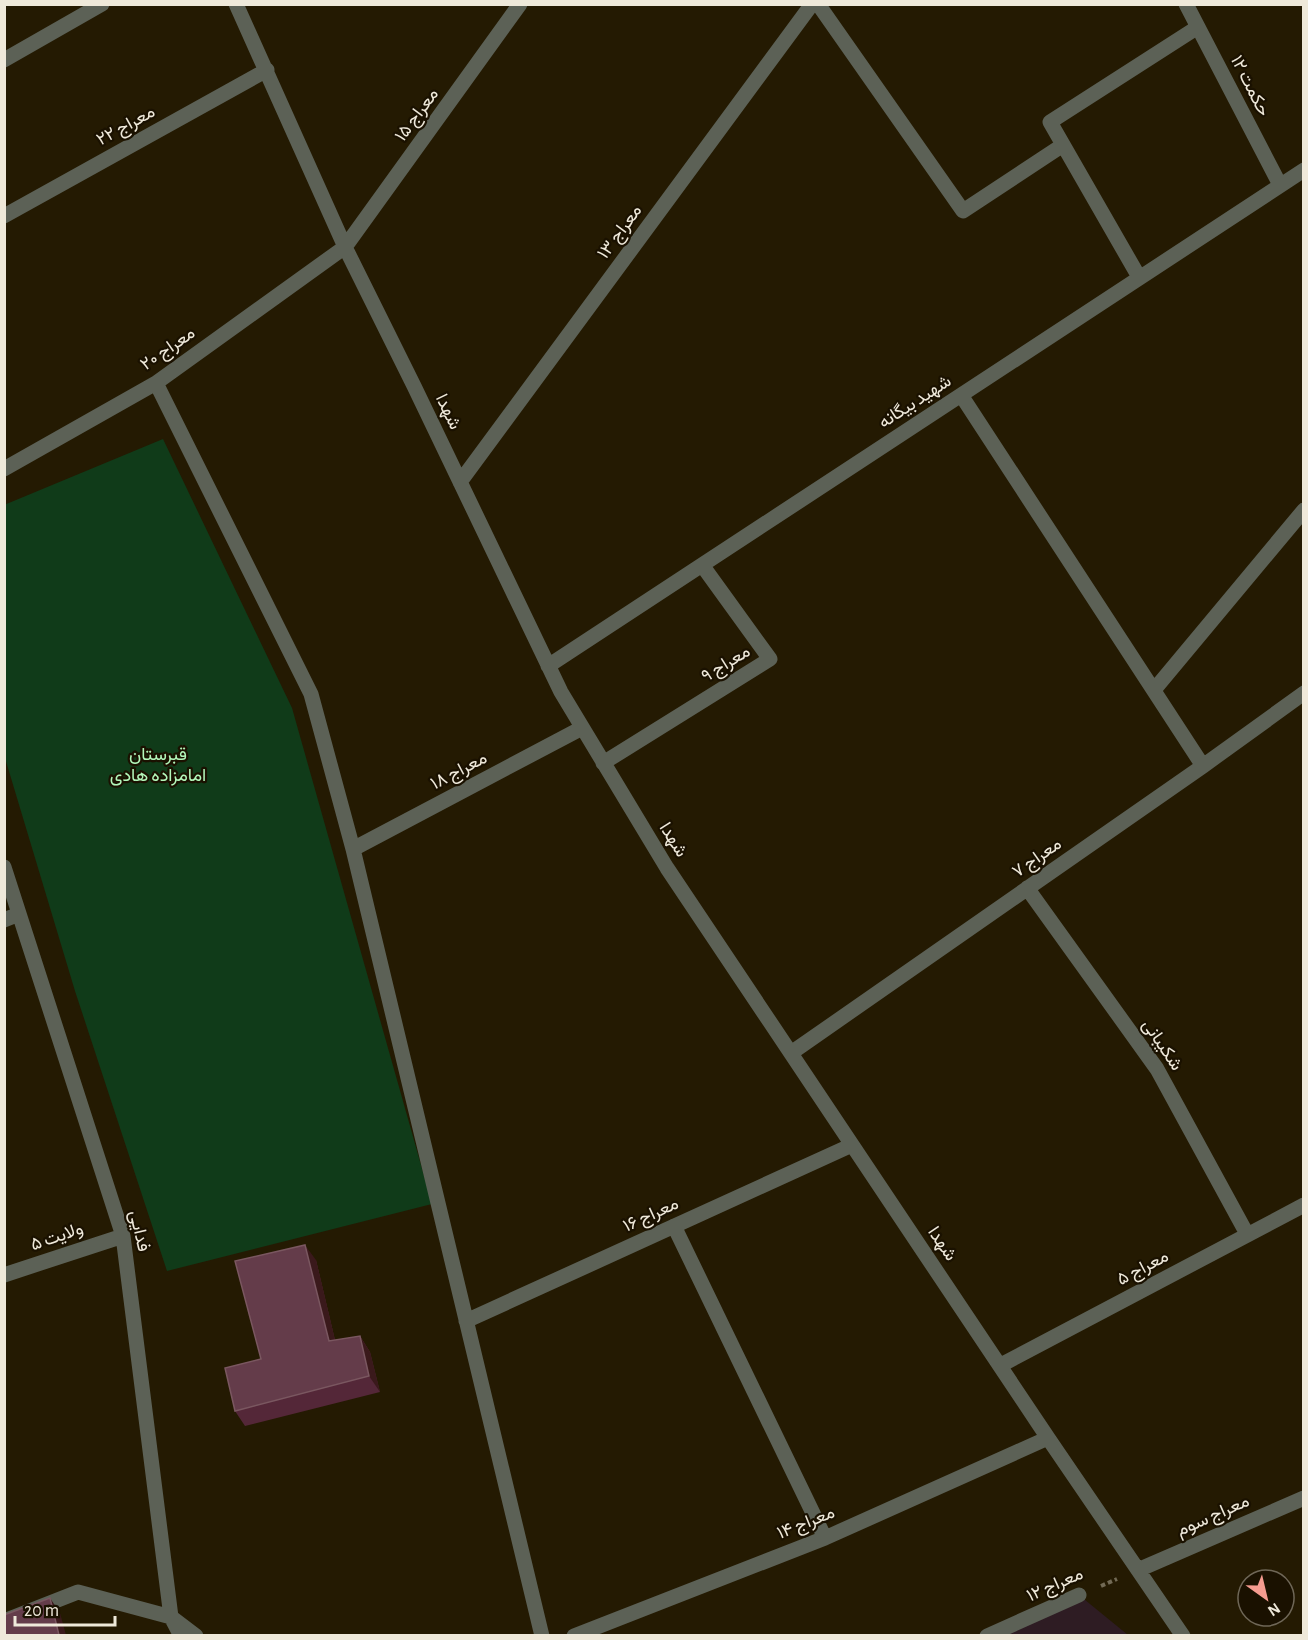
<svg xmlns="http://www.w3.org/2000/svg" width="1308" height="1640" font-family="'Alegreya Sans',Vazirmatn,sans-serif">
<rect width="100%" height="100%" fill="#241a02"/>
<path fill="#2e1c23" d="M1079 1595 1128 1635 998 1636Z"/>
<path fill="#103b19" d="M163 439 292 708 432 1204 167 1271 75 991 5 758 4 505Z"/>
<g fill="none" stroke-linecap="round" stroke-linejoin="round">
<path stroke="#726a55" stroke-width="4" stroke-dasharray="4.5 3" stroke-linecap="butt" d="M1101 1586 1117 1579"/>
<path stroke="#5c6156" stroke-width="15" d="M236 4 345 247 414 386 561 692 667 868 1048 1438 1183 1636
M818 4 963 211 1063 145
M1186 4 1280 185
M4 60 102 4
M4 216 267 70
M1139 277 1050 122 1198 27
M156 383 311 694 353 849 542 1636
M961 395 1203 766
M4 469 156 383 345 247 520 4
M460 482 812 4
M548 666 1304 170
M1154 690 1304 510
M603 763 770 659 702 565
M353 849 582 728
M4 867 123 1236 171 1617 181 1636
M1027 888 1157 1069 1247 1234
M4 920 19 914
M791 1053 1203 766 1304 693
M674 1226 825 1538
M4 1275 123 1236
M466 1321 852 1145
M1001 1365 1304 1205
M1138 1570 1304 1498
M4 1621 78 1592 171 1617 196 1636
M574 1636 825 1538 1048 1438
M987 1636 1079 1595"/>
</g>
<path fill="#542738" d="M316 1260 335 1340 360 1336 370 1352 380 1392 245 1426 235 1411 261 1359Z"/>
<path fill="#3a191b" d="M305 1245 316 1260 339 1357 329 1341Z
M360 1336 370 1352 380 1392 369 1376Z
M50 1598 60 1613 66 1635H59Z"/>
<path fill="#643c4a" stroke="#7a5760" stroke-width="1.5" d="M305 1245 329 1341 360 1336 369 1376 235 1411 225 1368 261 1359 235 1261Z
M50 1598 59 1635H4V1615Z"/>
<g text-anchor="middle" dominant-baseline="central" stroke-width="4.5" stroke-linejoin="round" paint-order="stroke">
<g font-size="18" fill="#efe9da" stroke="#1a1100">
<text transform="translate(1250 86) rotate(63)">حکمت ۱۲</text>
<text transform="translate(417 115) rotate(-54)">معراج ۱۵</text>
<text transform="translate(126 126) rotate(-29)">معراج ۲۲</text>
<text transform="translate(620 232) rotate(-54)">معراج ۱۳</text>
<text transform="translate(168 349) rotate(-35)">معراج ۲۰</text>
<text transform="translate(915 402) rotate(-33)">شهید بیگانه</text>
<text transform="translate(448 412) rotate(64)">شهدا</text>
<text transform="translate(726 664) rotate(-32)">معراج ۹</text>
<text transform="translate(459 771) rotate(-28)">معراج ۱۸</text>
<text transform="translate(673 840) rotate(58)">شهدا</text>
<text transform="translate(1037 858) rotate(-35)">معراج ۷</text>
<text transform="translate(1162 1045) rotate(56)">شکیبانی</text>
<text transform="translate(651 1215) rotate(-25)">معراج ۱۶</text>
<text transform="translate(139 1231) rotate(77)">فدایی</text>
<text transform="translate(57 1237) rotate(-19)">ولایت ۵</text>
<text transform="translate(942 1244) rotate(56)">شهدا</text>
<text transform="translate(1143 1268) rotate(-28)">معراج ۵</text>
<text transform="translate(1213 1516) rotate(-24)">معراج سوم</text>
<text transform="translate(806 1523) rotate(-22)">معراج ۱۴</text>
<text transform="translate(1055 1585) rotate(-24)">معراج ۱۲</text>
</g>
<g font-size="18" fill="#b3f7ba" stroke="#1a1100">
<text x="158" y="755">قبرستان<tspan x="158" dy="21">امامزاده هادی</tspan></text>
</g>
</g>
<rect width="1308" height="1640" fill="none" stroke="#efe9da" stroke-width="12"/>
<g transform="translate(1266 1598) rotate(146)"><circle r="28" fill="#1a1100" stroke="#6f6757" stroke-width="1.5"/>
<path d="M0-4.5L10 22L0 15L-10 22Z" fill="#f59c90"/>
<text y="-9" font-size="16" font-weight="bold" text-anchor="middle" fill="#efe9da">N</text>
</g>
<path d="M15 1616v9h100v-9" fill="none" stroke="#efe9da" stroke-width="3"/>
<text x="24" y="1616" font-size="18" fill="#efe9da" stroke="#1a1100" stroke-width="4.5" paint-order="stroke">20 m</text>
</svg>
